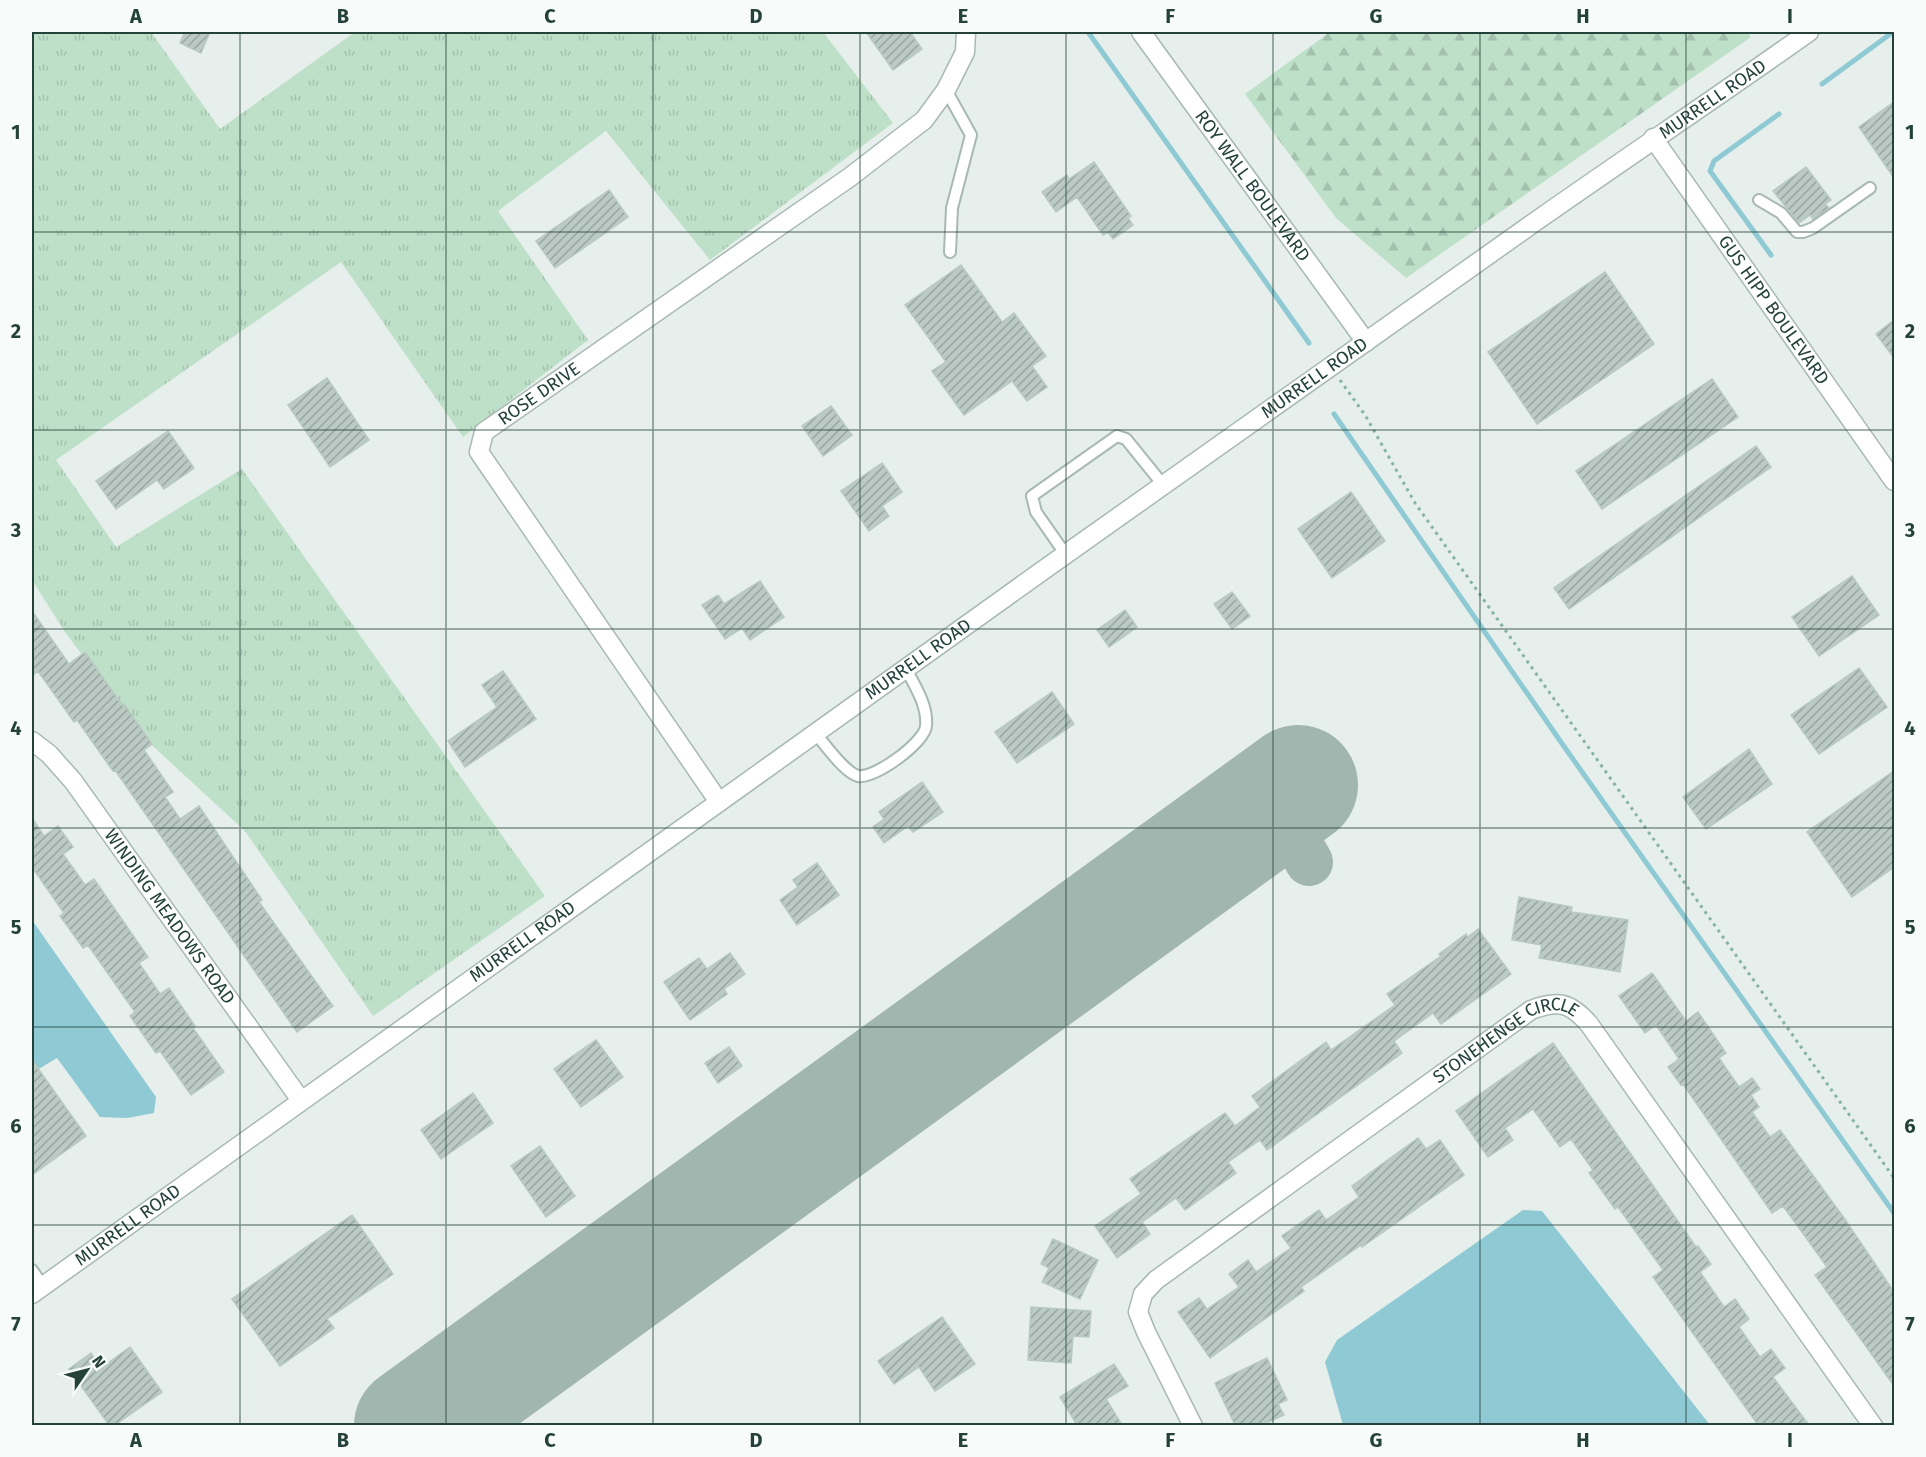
<svg xmlns="http://www.w3.org/2000/svg" width="1926" height="1457" font-family="'Fira Sans',sans-serif">
<defs>
<pattern id="grass-tufts" width="24" height="20" patternUnits="userSpaceOnUse" patternTransform="scale(1.5)"><rect width="24" height="20" fill="#bfe0c8"/><path d="M3 7l-1-3M5 7V3M7 7l1-3M15 17l-1-3M17 17v-4M19 17l1-3" fill="none" stroke="#a4c1ad"/></pattern>
<pattern id="forest-firs" width="22" height="20" patternUnits="userSpaceOnUse" patternTransform="scale(1.5)"><rect width="22" height="20" fill="#bfe0c8"/><path d="M5 1l3.5 6h-7zM16 11l3.5 6h-7z" fill="#a4c1ad"/></pattern>
<pattern id="building-hatch" width="6" height="6" patternUnits="userSpaceOnUse" patternTransform="scale(1.5)"><rect width="6" height="6" fill="#bbcac4"/><path d="M-1 1l2-2M0 6l6-6M5 7l2-2" fill="none" stroke="#98a6a0"/></pattern>
</defs>
<rect width="100%" height="100%" fill="#e6efeb"/>
<path fill="url(#grass-tufts)" d="M32 32H151L220 129 355 32H823L893 123 710 260 606 131 498 211 588 340 463 437 341 262 56 460 116 547 242 469 545 896 373 1016 245 831 143 737 65 632 32 580Z"/>
<path fill="url(#forest-firs)" d="M1330 32H1747L1751 37 1406 278 1336 218 1245 94Z"/>
<path fill="#8ec9d4" d="M32 920 156 1097 154 1113 127 1118 100 1117 57 1058 32 1073Z
M1523 1210 1542 1211 1710 1425H1343L1325 1362 1337 1340Z"/>
<g fill="none" stroke-linecap="round" stroke-linejoin="round">
<path stroke="#8ec9d4" stroke-width="5" d="M1088 32 1309 343
M1822 84 1893 32
M1771 255 1710 171 1714 161 1779 114
M1334 414 1563 745 1894 1213"/>
<path stroke="#a2b6b0" stroke-width="48" d="M1275 803 1309 862"/>
<path stroke="#a2b6b0" stroke-width="120" d="M414 1426 1298 785"/>
</g>
<path fill="url(#building-hatch)" stroke="#b8c9c2" stroke-width="1.5" d="M185 32H210L201 53 180 43Z
M866 32H910L922 49 893 70Z
M1894 102V178L1859 127Z
M1094 162 1131 216 1128 218 1133 225 1113 239 1108 232 1103 235 1077 197 1056 212 1042 192 1067 175 1069 179Z
M1806 167 1831 200 1825 204 1829 208 1813 219 1810 215 1799 223 1773 191Z
M609 190 628 217 555 268 536 241Z
M961 265 1002 322 1014 313 1046 356 1032 366 1047 387 1027 401 1012 381 964 415 932 371 946 362 905 305Z
M1605 272 1654 344 1537 424 1488 352Z
M1894 320V358L1876 334Z
M327 378 369 440 330 467 288 405Z
M1712 379 1738 417 1602 509 1576 471Z
M831 406 852 435 823 456 802 426Z
M168 431 194 468 164 489 157 480 116 509 96 481Z
M1756 446 1771 467 1569 609 1554 588Z
M882 463 902 492 882 506 889 516 869 531 841 491Z
M1351 492 1385 541 1332 578 1298 529Z
M1852 576 1879 615 1819 656 1792 617Z
M760 581 784 617 750 640 742 628 725 639 702 605 718 595 724 604Z
M1232 592 1250 616 1232 629 1214 604Z
M1125 610 1137 627 1109 647 1097 630Z
M32 611 69 664 85 652 122 705 124 704 152 744 144 750 173 792 165 797 180 819 199 806 262 900 259 902 333 1006 297 1032 115 770 113 771 77 720 74 722 38 671 32 676Z
M1859 668 1887 707 1819 754 1791 715Z
M503 671 536 719 465 767 448 741 497 707 482 685Z
M1052 692 1074 724 1017 763 995 732Z
M1749 749 1772 784 1706 829 1683 797Z
M1894 771V867L1852 897 1807 832Z
M922 782 943 812 913 832 908 826 884 843 873 827 884 819 879 812Z
M32 818 44 836 58 826 73 847 63 854 85 885 94 879 148 957 139 963 160 994 169 988 195 1026 193 1028 224 1072 191 1095 160 1051 156 1053 130 1016 135 1012 88 945 83 948 60 916 64 913 32 867Z
M817 863 839 895 797 925 780 900 798 887 793 880Z
M1519 897 1572 907 1571 912 1628 920 1620 972 1539 958 1542 945 1512 940Z
M1478 929 1511 974 1441 1024 1433 1013 1394 1041 1402 1053 1267 1150 1260 1140 1228 1162 1236 1173 1185 1210 1176 1198 1142 1222 1150 1234 1117 1258 1095 1226 1141 1194 1130 1179 1225 1113 1235 1126 1260 1107 1252 1096 1326 1042 1331 1050 1395 1005 1387 994 1441 956 1439 954 1466 934 1468 937Z
M730 953 745 974 724 989 727 994 690 1020 664 982 699 958 707 969Z
M1652 973 1686 1021 1698 1012 1726 1053 1719 1058 1739 1087 1752 1078 1760 1089 1751 1095 1759 1107 1752 1112 1770 1137 1780 1130 1844 1218 1894 1292V1386L1815 1275 1827 1267 1802 1232 1783 1206 1772 1213 1683 1084 1681 1085 1668 1067 1679 1059 1656 1025 1645 1033 1619 996Z
M596 1040 623 1077 581 1107 554 1069Z
M1553 1043 1696 1247 1698 1246 1711 1264 1700 1272 1724 1307 1735 1299 1749 1319 1739 1327 1760 1357 1771 1349 1785 1368 1773 1377 1809 1425H1758L1653 1277 1663 1270 1618 1207 1615 1209 1589 1173 1593 1170 1571 1139 1560 1147 1533 1109 1505 1128 1513 1140 1488 1157 1456 1111Z
M729 1047 742 1066 718 1083 705 1063Z
M32 1060 86 1136 32 1175Z
M473 1093 493 1123 441 1159 421 1130Z
M1418 1138 1426 1149 1440 1140 1464 1175 1362 1247 1361 1245 1301 1287 1304 1291 1210 1358 1178 1312 1199 1298 1207 1309 1239 1287 1229 1274 1248 1260 1256 1272 1291 1248 1282 1236 1319 1210 1326 1220 1359 1197 1352 1186Z
M540 1146 575 1196 546 1217 511 1166Z
M352 1215 393 1274 327 1319 334 1328 280 1366 232 1299Z
M1053 1239 1098 1260 1080 1299 1042 1282 1049 1268 1041 1264Z
M1031 1307 1091 1311 1089 1337 1073 1336 1071 1363 1028 1360Z
M942 1317 975 1364 935 1391 919 1367 894 1384 878 1361Z
M130 1347 162 1392 115 1425H109L69 1369 91 1353 101 1368Z
M1267 1358 1287 1400 1278 1404 1284 1415 1262 1425H1235L1215 1383Z
M1114 1364 1128 1386 1106 1399 1122 1425H1077L1060 1397Z"/>
<g fill="none" stroke-linecap="round" stroke-linejoin="round">
<defs>
<path id="service" d="M946 90 971 135 952 208 950 252
M1759 200 1781 213 1797 232H1803L1813 228 1870 188
M1066 555 1036 512 1032 496 1117 436 1126 439 1164 486
M815 733C825 744 844 772 858 776 875 779 925 742 926 726 928 706 915 686 906 669
M32 1270 43 1286"/>
<g id="minor">
<path id="s1" d="M32 741 49 754 73 781 300 1099"/>
<path id="s2" d="M719 802 479 452 484 432 850 177 924 120 946 90 965 52 966 32"/>
<path id="s3" d="M1193 1426 1146 1332 1138 1312 1143 1294 1156 1280 1531 1010C1558 1000 1570 1002 1589 1024L1873 1426"/>
</g>
<g id="tertiary">
<path id="s4" d="M1141 32 1366 342"/>
<path id="s5" d="M1653 138 1894 481"/>
<path id="s6" d="M32 1294C532 933 1035 575 1539 219 1629 156 1720 95 1809 32"/>
</g>
</defs>
<use href="#service" stroke="#a8b8b2" stroke-width="14"/>
<use href="#minor" stroke="#a8b8b2" stroke-width="21"/>
<use href="#tertiary" stroke="#a8b8b2" stroke-width="21"/>
<path stroke="#86b3a5" stroke-width="3" stroke-dasharray="3 4.5" stroke-linecap="butt" d="M1340 380 1365 415 1415 503 1894 1178"/>
<use href="#service" stroke="#fff" stroke-width="10"/>
<use href="#minor" stroke="#fff" stroke-width="18"/>
<use href="#tertiary" stroke="#fff" stroke-width="18"/>
</g>
<path fill="none" stroke="#24423a" stroke-width="1.5" stroke-opacity="0.55" d="M240 32V1426M446 32V1426M653 32V1426M860 32V1426M1066 32V1426M1273 32V1426M1480 32V1426M1686 32V1426M32 232H1894M32 430H1894M32 629H1894M32 828H1894M32 1027H1894M32 1225H1894"/>
<g text-anchor="middle" dominant-baseline="central" stroke-width="5" stroke-linejoin="round" paint-order="stroke">
<g font-size="18" fill="#24423a" stroke="#f7fbf9">
<text stroke="none"><textPath href="#s6" startOffset="2062">MURRELL ROAD</textPath></text>
<text stroke="none"><textPath href="#s4" startOffset="190">ROY WALL BOULEVARD</textPath></text>
<text stroke="none"><textPath href="#s5" startOffset="210">GUS HIPP BOULEVARD</textPath></text>
<text stroke="none"><textPath href="#s6" startOffset="1576">MURRELL ROAD</textPath></text>
<text stroke="none"><textPath href="#s2" startOffset="512">ROSE DRIVE</textPath></text>
<text stroke="none"><textPath href="#s6" startOffset="1090">MURRELL ROAD</textPath></text>
<text stroke="none"><textPath href="#s1" startOffset="224">WINDING MEADOWS ROAD</textPath></text>
<text stroke="none"><textPath href="#s6" startOffset="604">MURRELL ROAD</textPath></text>
<text stroke="none"><textPath href="#s3" startOffset="592">STONEHENGE CIRCLE</textPath></text>
<text stroke="none"><textPath href="#s6" startOffset="118">MURRELL ROAD</textPath></text>
</g>
</g>
<rect width="1926" height="1457" fill="none" stroke="#f7fbf9" stroke-width="66"/>
<g transform="translate(87 1370) rotate(55)" stroke="#f7fbf9" stroke-width="4.5" paint-order="stroke">
<path d="M0-4.5L10 22L0 15L-10 22Z" fill="#24423a"/>
<text y="-9" font-size="16" font-weight="bold" text-anchor="middle" fill="#24423a">N</text>
</g>
<rect x="33" y="33" width="1860" height="1391" fill="none" stroke="#24423a" stroke-width="2"/>
<g font-size="20" text-anchor="middle" font-weight="bold" fill="#24423a">
<text x="136" y="23">A</text>
<text x="343" y="23">B</text>
<text x="550" y="23">C</text>
<text x="756" y="23">D</text>
<text x="963" y="23">E</text>
<text x="1170" y="23">F</text>
<text x="1376" y="23">G</text>
<text x="1583" y="23">H</text>
<text x="1790" y="23">I</text>
<text x="16" y="139">1</text>
<text x="1910" y="139">1</text>
<text x="16" y="338">2</text>
<text x="1910" y="338">2</text>
<text x="16" y="537">3</text>
<text x="1910" y="537">3</text>
<text x="16" y="735">4</text>
<text x="1910" y="735">4</text>
<text x="16" y="934">5</text>
<text x="1910" y="934">5</text>
<text x="16" y="1133">6</text>
<text x="1910" y="1133">6</text>
<text x="16" y="1331">7</text>
<text x="1910" y="1331">7</text>
<text x="136" y="1447">A</text>
<text x="343" y="1447">B</text>
<text x="550" y="1447">C</text>
<text x="756" y="1447">D</text>
<text x="963" y="1447">E</text>
<text x="1170" y="1447">F</text>
<text x="1376" y="1447">G</text>
<text x="1583" y="1447">H</text>
<text x="1790" y="1447">I</text>
</g>
</svg>
